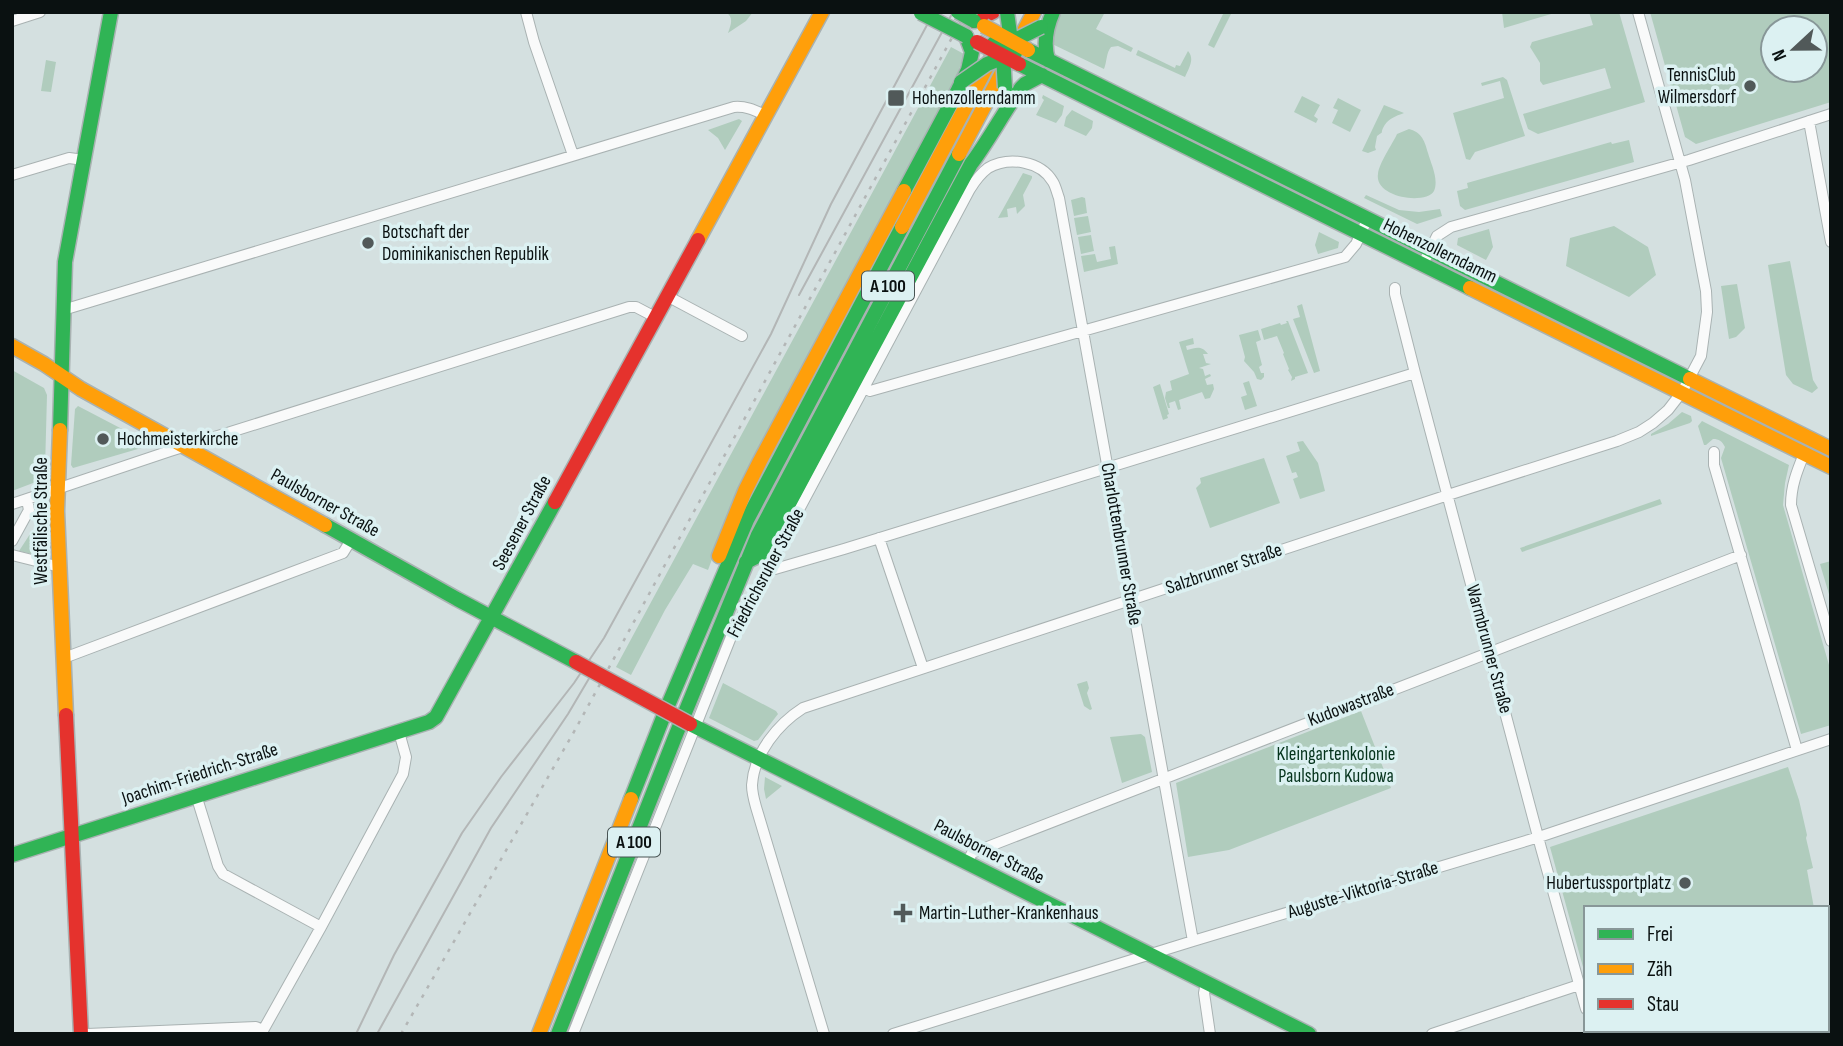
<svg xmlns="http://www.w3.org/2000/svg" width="1843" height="1046" font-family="'Sofia Sans Condensed',sans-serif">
<rect width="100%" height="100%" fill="#d4e0e0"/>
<path fill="#b0ccbd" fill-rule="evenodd" d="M726 12H753L746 21 728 33C731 24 734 18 726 12Z
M1058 12H1105L1096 29 1133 48 1131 52 1118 46 1111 47C1106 53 1107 62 1104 69L1048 42Z
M1224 12H1232L1214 48 1208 45Z
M1502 12H1558L1504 28Z
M1589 12H1619L1645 102 1538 134 1528 129 1523 114 1611 88 1605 68 1543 85 1540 81V63L1530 47 1532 42 1593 25Z
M1650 12H1831V102L1696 144 1685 137ZM1815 28V70H1773V28Z
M951 47 964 54 956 79 717 546 708 570 693 564 665 610 631 675 616 667Z
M1138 50 1175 68 1176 65 1180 66 1188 51C1195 59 1189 68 1185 77L1136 55Z
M46 60 56 62 51 92 41 91Z
M1503 77 1507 80 1525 136 1475 152 1470 160 1466 159 1453 113 1504 98 1500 81 1482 86 1481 83Z
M1043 95 1064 106 1062 115 1056 123 1036 115 1044 100 1042 98Z
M1302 96 1320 105 1314 116 1318 119 1316 123 1294 112Z
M1338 98 1361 110 1350 132 1332 123 1338 110 1333 108Z
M1384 105 1404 113C1396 116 1387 119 1383 128 1380 135 1385 130 1377 136L1375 147 1376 150 1368 153 1362 151Z
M1127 108 1337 210 1335 216 1124 109Z
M1072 110 1093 121 1092 128 1086 136 1064 126 1066 117Z
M739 119 742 121 725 150 718 138 708 130Z
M1409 129C1422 132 1425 142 1428 153 1431 164 1439 179 1434 191 1426 205 1374 198 1378 174 1379 163 1392 145 1397 134Z
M1629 140 1634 162 1465 210 1460 206 1457 191 1468 188 1467 183 1611 142 1612 144Z
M1023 173 1032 176V178L1023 195 1025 206 1017 214 1016 207 1007 209 1008 217 998 218Z
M1366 195 1399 210 1419 212 1440 209 1442 216 1417 224 1364 198Z
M1082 197 1085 198 1087 213 1074 216 1071 200Z
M1088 216 1091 232 1077 235 1074 218Z
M1614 226 1648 247 1656 275 1629 297 1566 266 1570 238Z
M1489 229 1493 247 1486 260 1457 245 1458 238Z
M1319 232 1339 242 1338 248 1318 254 1315 245Z
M1091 235 1094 251 1081 254 1078 237Z
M1115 246 1118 264 1084 272 1081 256 1095 254 1097 262 1111 259 1109 247Z
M1790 261 1813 380 1818 388 1812 393 1793 384 1786 375 1768 265Z
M1444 263 1678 379 1676 383 1441 269Z
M1737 284 1745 328 1736 337 1729 339 1721 286Z
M1302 304 1320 371 1314 373 1293 319 1300 317 1297 306Z
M1286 321H1288L1308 373 1295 377V379L1291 381 1292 377 1288 370 1289 369 1283 354 1284 353 1277 336 1264 340 1261 329 1280 323 1281 325 1287 323Z
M1258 330 1261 340 1256 342 1262 365 1259 367 1261 373H1264V377L1261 380 1257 379 1254 372 1244 361 1245 357 1239 335Z
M1193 338 1194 344 1186 346 1187 350C1196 348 1201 345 1208 354H1203L1206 363 1211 364 1199 368 1203 369 1205 376 1210 374 1211 376 1205 379 1207 385 1213 384 1214 389 1210 398 1205 399 1202 392 1179 400 1181 409 1178 410 1175 401 1169 403 1170 408H1168L1165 398 1166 392 1172 390 1170 381 1189 374 1179 342Z
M12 370 44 388 47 395 45 469 41 480 12 491Z
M1249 381 1257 406 1245 410 1241 397 1247 395 1243 383Z
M1160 384 1169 414 1167 415 1168 418 1163 420 1153 387Z
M1703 390 1831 454V461L1699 396Z
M78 406 147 442 148 446 73 468 71 465 75 409Z
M1682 412 1691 416 1692 421 1690 423 1651 436V434L1668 424Z
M1702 421 1789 465 1785 483 1783 505 1831 672V725L1801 734 1721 458 1725 447C1722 441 1719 439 1713 439L1706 445H1704L1698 426Z
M1303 441 1318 463 1325 491 1300 499 1293 479 1298 477 1296 472 1292 473 1286 456 1300 451 1297 442Z
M1264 458 1280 503 1210 528 1196 488 1201 483 1200 478Z
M1660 499 1662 504 1522 552 1520 548Z
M32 531 45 534V557L19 551Z
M1831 561V601L1820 564Z
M1087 681 1089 688 1087 693 1092 709 1090 710 1084 706 1077 684Z
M723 683 776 711 778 714 758 740 754 741 709 718Z
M1361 711 1391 788 1229 850 1188 857 1176 783Z
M1141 734 1145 737 1152 772 1122 783 1110 737Z
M1788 767 1799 800 1807 835 1806 838 1813 868 1807 870 1814 908H1586V978L1550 847Z
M765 777 782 786 766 799 764 789Z
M1827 979 1831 996V1034H1601L1600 1030H1827Z"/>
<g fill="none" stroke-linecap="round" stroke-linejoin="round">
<defs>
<path id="street" d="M526 12 534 42 573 155
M12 21 40 12
M1809 121 1831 242
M12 175 69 158 84 160
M1423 264 1437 236 1451 227 1689 160 1831 114
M1395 288V294L1415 373 1541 848 1586 1009
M667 296 742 336
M63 310 734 107C746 106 754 110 765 115
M864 388 870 391 1345 257 1356 244 1367 220
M1714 452V465L1797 750
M1804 454C1797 471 1791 486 1791 505L1831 641
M12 504 170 451 629 307H636L655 317
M879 538 923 668
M12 541 29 510 27 500
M12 555 60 567
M769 566 775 569 844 549 1415 373
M64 658 343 553 351 540
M196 795 218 866 223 874 321 927
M967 863 972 853 1741 555
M1206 983 1204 993 1210 1034
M1592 1030 1593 1034
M87 1034 256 1027 263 1030
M261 1034 321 927 403 774 406 757 399 732
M573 1034 731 637 970 189C975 181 980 174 988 168 1009 156 1041 161 1053 182 1056 187 1057 193 1059 198L1193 941
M824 1034 756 807C754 800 752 792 752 785 754 753 778 724 803 708L1448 495 1617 441 1639 432 1653 423 1668 410 1682 392 1701 356 1707 312 1706 291 1685 180 1638 12
M893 1034 1193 941 1539 837 1831 739
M1432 1034 1579 985"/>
<path id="fast" d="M1028 50 1690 379
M1048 60C1043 43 1046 28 1053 12
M1019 64 1470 288
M904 191 958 90 968 70 972 52 966 36
M60 430 65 262 111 12
M325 525 457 599 576 662
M746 562 762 554 971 164C989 140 1003 113 1021 88L1025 84 1042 75
M690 724 1309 1034
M631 799 666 710 747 520 902 227
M12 855 429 722 436 717 555 502
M558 1034 675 737 758 535 959 154"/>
<path id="slow" d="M959 154 1034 12
M902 227 992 57
M698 240 822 12
M1470 288 1831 467
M12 346 44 364 81 389 325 525
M1690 379 1831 449
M60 430 57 511 66 715
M719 556 745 491 760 461 904 191
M539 1034 631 799"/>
<path id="jam" d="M974 21 993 12
M555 502 698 240
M66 715 81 1034"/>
</defs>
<use href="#street" stroke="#a9b2b2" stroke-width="12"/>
<use href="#fast" stroke="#a9b2b2" stroke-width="17"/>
<use href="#slow" stroke="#a9b2b2" stroke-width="17"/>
<use href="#jam" stroke="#a9b2b2" stroke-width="17"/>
<use href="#street" stroke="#f9fafa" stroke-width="10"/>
<use href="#fast" stroke="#30b455" stroke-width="14"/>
<use href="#slow" stroke="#ff9f0a" stroke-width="14"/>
<use href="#jam" stroke="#e5322d" stroke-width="14"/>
<path stroke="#b3b6b6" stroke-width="2" d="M799 295 953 12
M356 1034 394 955 462 833 501 777 574 683 604 638 771 334 831 204 934 12
M377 1034 491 828 568 714 594 670"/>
<path stroke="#b3b6b6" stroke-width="2.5" stroke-dasharray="3.5 7" stroke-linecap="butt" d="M401 1034 575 730 966 12"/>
<defs>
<path id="fast-bridge" d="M958 12 974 21
M921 13 966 36
M994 43 1019 38 1041 27
M998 48 1003 56 1005 88
M961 82 987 64 1015 53 1011 41 1007 12"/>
<path id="slow-bridge" d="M984 26 1028 50"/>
<path id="jam-bridge" d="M977 42 1019 64
M576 662 690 724"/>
</defs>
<use href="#fast-bridge" stroke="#a9b2b2" stroke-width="17" stroke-linecap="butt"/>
<use href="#slow-bridge" stroke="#a9b2b2" stroke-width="17" stroke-linecap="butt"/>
<use href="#jam-bridge" stroke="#a9b2b2" stroke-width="17" stroke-linecap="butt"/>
<use href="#fast-bridge" stroke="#30b455" stroke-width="14"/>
<use href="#slow-bridge" stroke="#ff9f0a" stroke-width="14"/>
<use href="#jam-bridge" stroke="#e5322d" stroke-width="14"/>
</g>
<g fill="#515959" stroke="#dcf1f2" stroke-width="2.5">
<circle cx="1750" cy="86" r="7"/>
<rect x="887" y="89" width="18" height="18" rx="3.5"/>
<circle cx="368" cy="243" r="7"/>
<circle cx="103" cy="439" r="7"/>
<circle cx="1685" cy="883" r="7"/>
<path d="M899.5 902.5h7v7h7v7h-7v7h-7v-7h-7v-7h7z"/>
</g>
<g text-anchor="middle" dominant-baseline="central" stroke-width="7" stroke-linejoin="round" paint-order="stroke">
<g fill="#dcf1f2" stroke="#495454" stroke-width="2">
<rect x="862" y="271.5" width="52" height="29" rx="5"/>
<rect x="608" y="827.5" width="52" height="29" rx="5"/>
</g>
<g font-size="18" font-weight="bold" fill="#0a1111">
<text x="888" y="286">A 100</text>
<text x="634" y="842">A 100</text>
</g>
<g font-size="19" fill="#0a1111" stroke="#dcf1f2" text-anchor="start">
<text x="1736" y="75" text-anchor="end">TennisClub<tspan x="1736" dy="22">Wilmersdorf</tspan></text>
<text x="912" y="98">Hohenzollerndamm</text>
<text x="382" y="232">Botschaft der<tspan x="382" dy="22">Dominikanischen Republik</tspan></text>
<text x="117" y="439">Hochmeisterkirche</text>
<text x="1671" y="883" text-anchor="end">Hubertussportplatz</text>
<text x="919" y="913">Martin-Luther-Krankenhaus</text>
</g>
<g font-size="19" fill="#0a1111" stroke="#dcf1f2">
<text transform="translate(1440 251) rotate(26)">Hohenzollerndamm</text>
<text transform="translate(325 503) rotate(29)">Paulsborner Straße</text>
<text transform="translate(41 521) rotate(-90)">Westfälische Straße</text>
<text transform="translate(522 523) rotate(-62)">Seesener Straße</text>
<text transform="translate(1121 544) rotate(80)">Charlottenbrunner Straße</text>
<text transform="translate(1224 569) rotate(-19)">Salzbrunner Straße</text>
<text transform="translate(766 573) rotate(-62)">Friedrichsruher Straße</text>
<text transform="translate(1489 649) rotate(75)">Warmbrunner Straße</text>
<text transform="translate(1351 705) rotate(-21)">Kudowastraße</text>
<text transform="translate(200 774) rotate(-18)">Joachim-Friedrich-Straße</text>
<text transform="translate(989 852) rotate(27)">Paulsborner Straße</text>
<text transform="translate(1363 890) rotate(-17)">Auguste-Viktoria-Straße</text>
</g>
<g font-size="19" fill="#05331c" stroke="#dcf1f2">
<text x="1336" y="754">Kleingartenkolonie<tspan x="1336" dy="22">Paulsborn Kudowa</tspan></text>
</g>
</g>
<rect width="1843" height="1046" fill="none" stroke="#0a1111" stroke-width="28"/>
<rect x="1584" y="906" width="245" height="126" fill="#dcf1f2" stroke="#889798" stroke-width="2"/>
<rect x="1598" y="929" width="35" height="10" fill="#30b455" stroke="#889798" stroke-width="2"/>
<text x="1647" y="941" font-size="21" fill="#0a1111">Frei</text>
<rect x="1598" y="964" width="35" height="10" fill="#ff9f0a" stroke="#889798" stroke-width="2"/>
<text x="1647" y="976" font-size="21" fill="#0a1111">Zäh</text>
<rect x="1598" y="999" width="35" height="10" fill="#e5322d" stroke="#889798" stroke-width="2"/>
<text x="1647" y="1011" font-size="21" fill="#0a1111">Stau</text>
<g transform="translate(1794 49) rotate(248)"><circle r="33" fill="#dcf1f2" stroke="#889798" stroke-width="2"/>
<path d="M0-5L12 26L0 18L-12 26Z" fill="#515959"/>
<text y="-10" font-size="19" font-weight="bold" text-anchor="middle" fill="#0a1111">N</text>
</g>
</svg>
